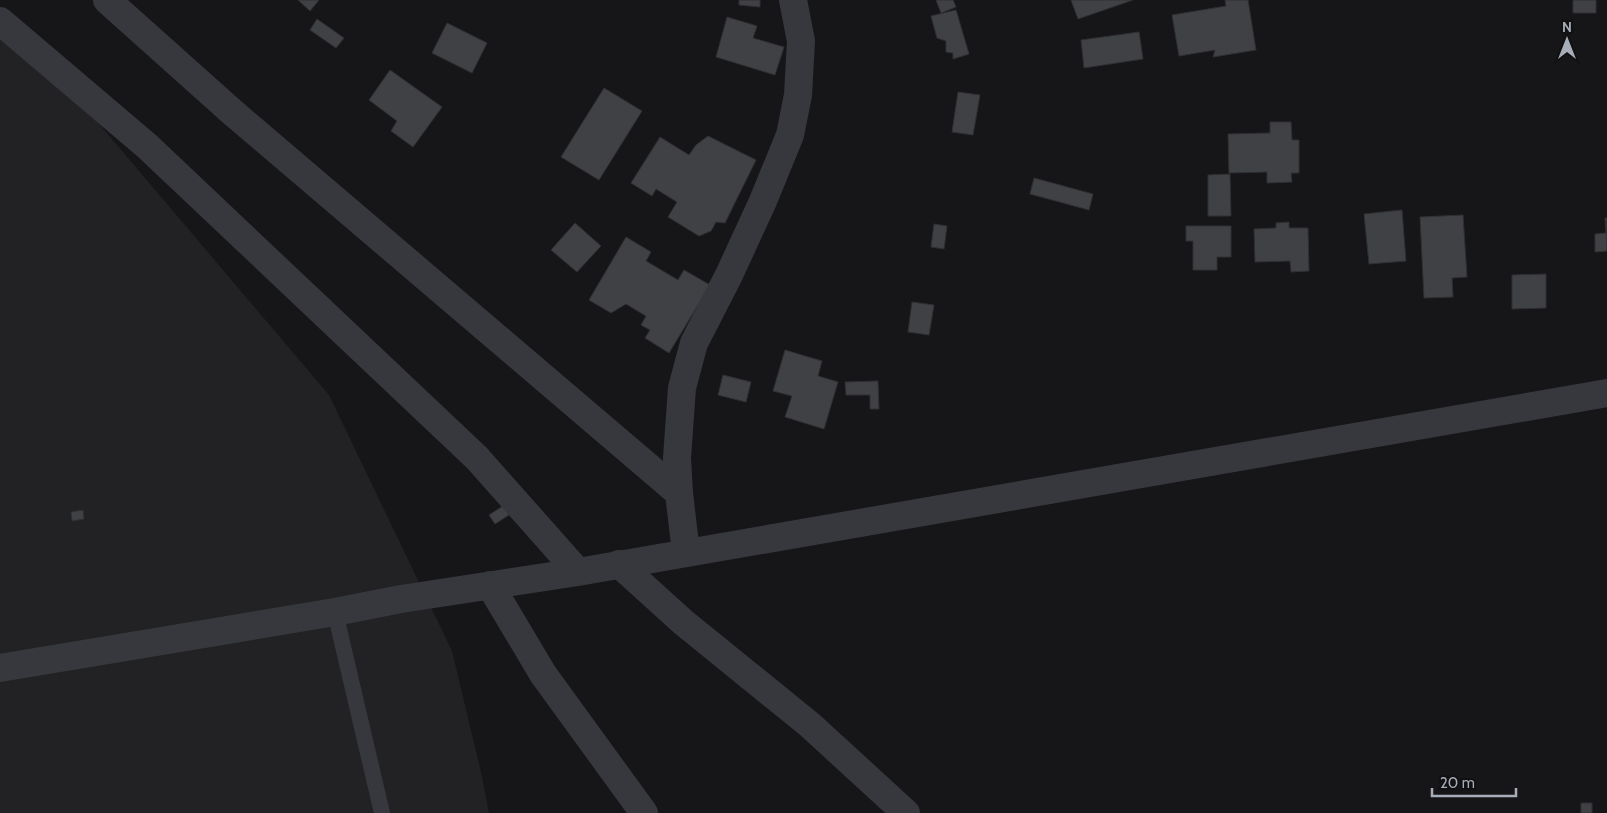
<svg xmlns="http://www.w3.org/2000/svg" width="1607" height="813" font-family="Cabin,sans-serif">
<rect width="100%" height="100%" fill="#161618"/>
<path fill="#222225" d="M0 7 329 395 452 651 481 772 489 813H0Z"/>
<path fill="#404145" stroke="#303034" d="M298 0H319L310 11Z
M739 0H760V7L739 5Z
M936 0H953L956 7 941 13Z
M1071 0H1133L1078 19Z
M1225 0H1248L1256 50 1213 57 1215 50 1179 56 1172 15 1226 6Z
M1573 0H1596V13H1573Z
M956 10 969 54 953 59V53L946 52V41L937 38 931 16Z
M727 17 757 26 753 38 784 47 775 75 716 57Z
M317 19 344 38 336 48 310 30Z
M447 23 487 43 472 73 432 53Z
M1139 32 1143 59 1084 68 1081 40Z
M390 70 442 107 413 147 391 131 397 121 369 100Z
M604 88 642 111 599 180 561 157Z
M958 92 980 95 973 135 952 132Z
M1270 122H1291L1292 140H1299V173H1291L1292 182 1267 183V172L1229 173 1228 134 1270 133Z
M708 136 756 160 725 223 716 222 711 231 699 236 668 217 677 202 656 189 652 196 631 183 660 137 689 155 696 145Z
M1230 174 1231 216H1208V175Z
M1034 178 1093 194 1089 210 1030 194Z
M1402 210 1406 261 1369 264 1364 214Z
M1463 215 1467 277 1452 278 1453 297 1424 298 1420 217Z
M1605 218H1607V251L1595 252V234L1606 233Z
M1289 222V228H1308L1309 271 1291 272 1290 261 1255 262 1254 229 1276 228V223Z
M575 223 601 246 577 272 551 250Z
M934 224 947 226 944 249 931 247Z
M1186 226H1231V257H1217V270H1193V241H1186Z
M626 237 651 252 646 261 678 280 684 270 710 285 669 353 645 338 650 330 641 325 646 316 626 304 611 313 589 300Z
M1546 274V308L1512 309V275Z
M912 302 934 305 929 335 908 332Z
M785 350 822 361 818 376 838 382 824 429 785 417 792 396 773 391Z
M723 375 751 382 746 402 718 395Z
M878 381 879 409H870V395H846L845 382Z
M503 506 509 515 495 524 489 515Z
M83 510 84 519 72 521 71 512Z
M1581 803H1592V813H1581Z"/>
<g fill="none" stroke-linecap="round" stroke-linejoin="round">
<path stroke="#37383d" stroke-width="16" d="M335 612 382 813"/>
<path stroke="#37383d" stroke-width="28" d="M107 0 231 111 679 493
M0 21 147 146 477 458 578 572
M686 553 679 493 677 458 682 388 694 343 729 275 763 201 790 135 798 95 801 41 793 0
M619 564 683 622 810 725 906 813
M490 585 543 674 644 813
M0 668 335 612 401 599 578 572 1607 393"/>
</g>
<g transform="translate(1567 40)" stroke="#111113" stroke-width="4" paint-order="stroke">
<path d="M0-4L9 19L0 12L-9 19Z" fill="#a7aeb9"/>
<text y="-8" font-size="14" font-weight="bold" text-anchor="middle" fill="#a7aeb9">N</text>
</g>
<path d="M1432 788v8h84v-8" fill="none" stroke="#a7aeb9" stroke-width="2.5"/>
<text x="1440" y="788" font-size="15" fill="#a7aeb9" stroke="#111113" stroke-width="4" paint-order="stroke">20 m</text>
</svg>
